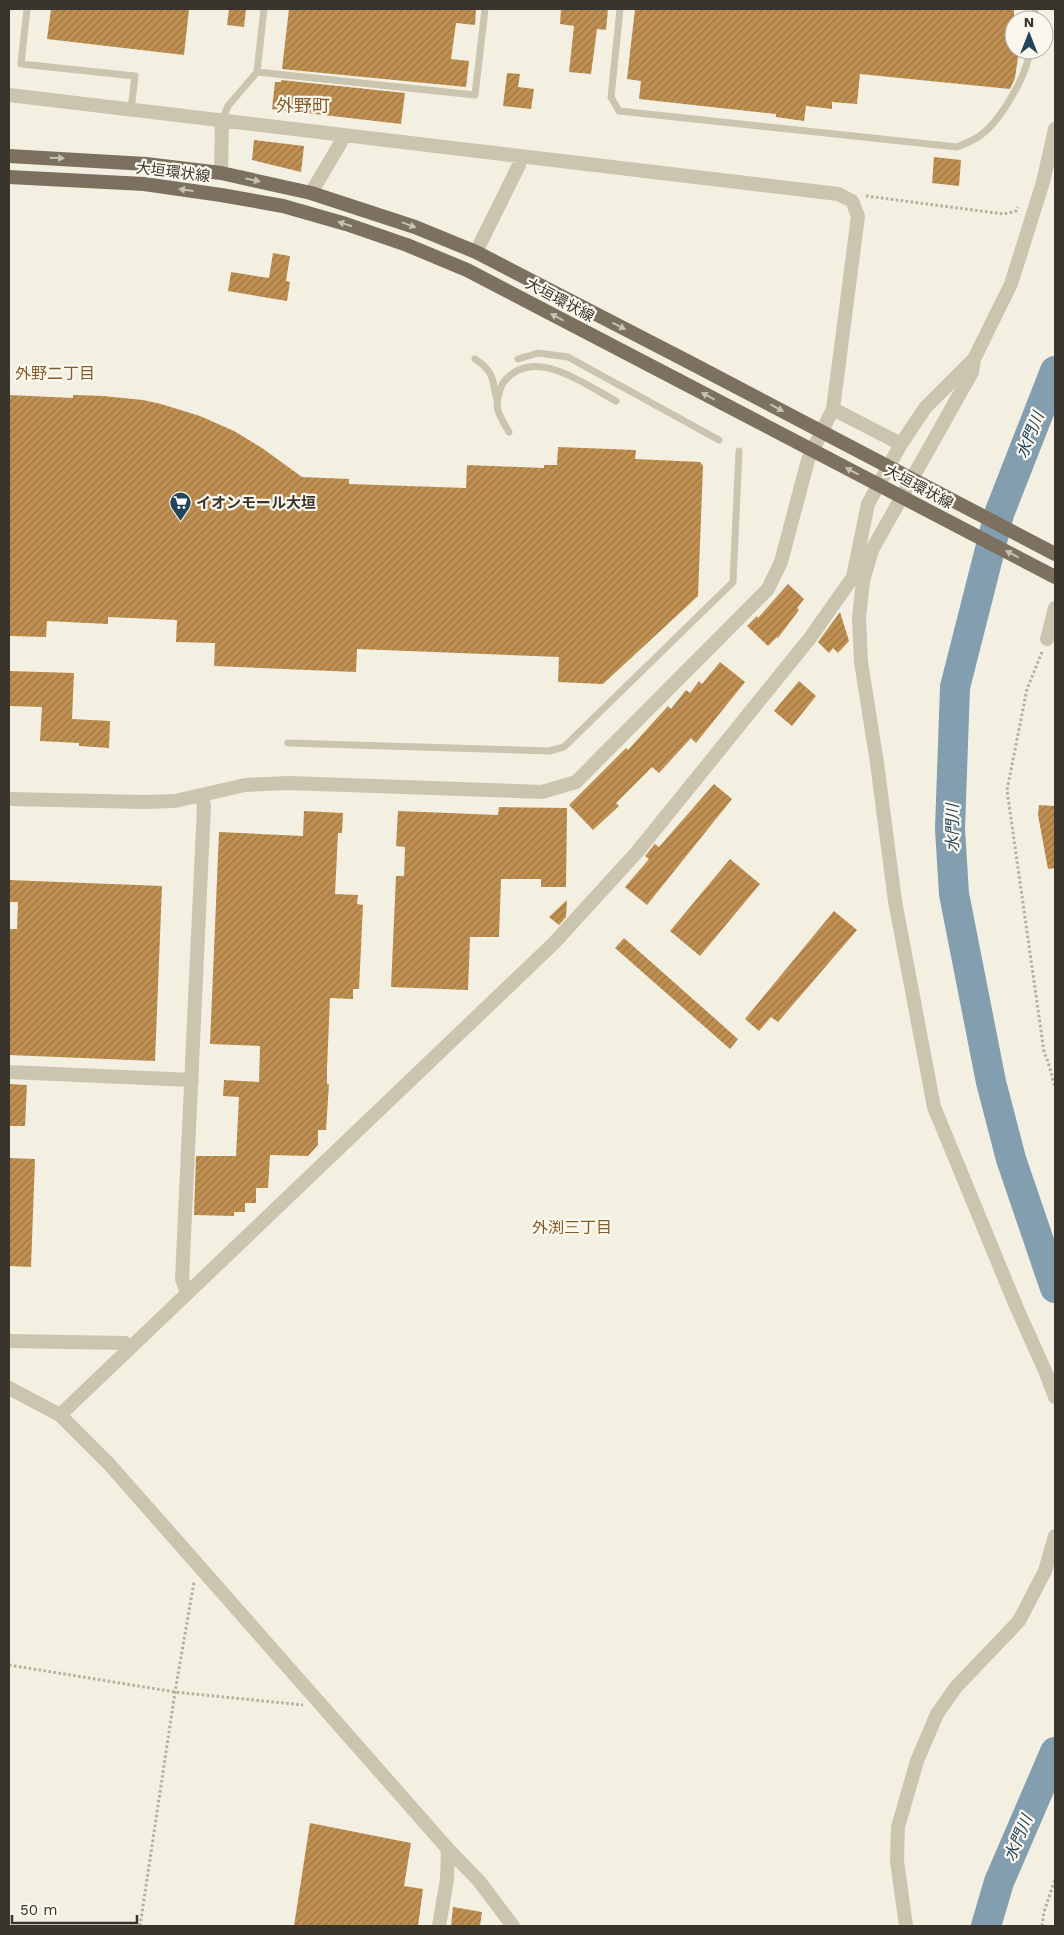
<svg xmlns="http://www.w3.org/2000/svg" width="1064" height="1935" font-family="'Work Sans','Noto Sans JP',sans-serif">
<defs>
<pattern id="building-hatch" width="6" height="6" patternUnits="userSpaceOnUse" patternTransform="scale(1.25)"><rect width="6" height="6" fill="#c09052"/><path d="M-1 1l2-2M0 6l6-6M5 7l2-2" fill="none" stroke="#9d7644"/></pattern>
</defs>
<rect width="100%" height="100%" fill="#f3f0e2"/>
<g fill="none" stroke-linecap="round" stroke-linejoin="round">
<path stroke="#829eaf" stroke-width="30" d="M1055 371 999 514 955 687 950 829 954 894 991 1082 1011 1159 1055 1288
M986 1926 999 1882 1055 1752"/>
</g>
<path fill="url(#building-hatch)" d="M51 9H189L184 55 47 39Z
M229 9H246L244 27 227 25Z
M289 9H476L475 25 456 23 451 59 469 61 466 87 282 69Z
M561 9H608L606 30 597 29 591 74 569 72 574 26 560 24Z
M635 9H1014V50H1019L1015 78 1010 89 860 74 857 104 832 102V109L806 106 804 121 776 117V114L639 99 641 81 627 79Z
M507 73 520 74 518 87 534 89 531 109 503 106Z
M281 80 405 93 401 124 272 109 275 82H281Z
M254 140 304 146 301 172 252 160Z
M934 157 961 160 959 186 932 183Z
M273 253 290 256 286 281 290 282 287 301 228 291 231 272 269 278Z
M9 395 73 398V395L103 396 143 400 161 404 200 416 234 431 262 448 302 477 349 479V484L466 488 467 465 544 468V465H557L558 447 636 450 635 459 700 462 703 466 698 596 603 684 558 682 559 657 357 649 356 672 214 666 215 643 176 642 177 620 108 617V624L47 621 46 637 9 636Z
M788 584 804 599 797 608 799 610 778 638 777 637 768 646 747 626 757 616 758 618Z
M840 612 849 641 838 653 833 648 829 653 818 642Z
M720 662 745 682 696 743 691 738 659 773 652 767 616 803 619 806 593 830 569 805 626 748 628 750 668 706 671 709 686 690 690 693 699 681 702 684Z
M9 671 74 673 72 719 110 721 109 748 79 746V743L40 741 42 707 9 706Z
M799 681 816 696 792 726 774 711Z
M714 784 732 799 647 905 625 887 649 859 645 856 655 844 659 847Z
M1039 805 1055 806V868L1048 869 1038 815Z
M499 807 567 808 566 887H541V879H501L499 937H470L468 990 391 987 396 876H404L405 847 396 846 398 811 498 815Z
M304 811 343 813 342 833H338L335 894 358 895 357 904 363 905 359 989H353V999L330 998 327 1068V1084H329L326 1130H318V1145L308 1156 270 1155 268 1188H256V1203H245V1212H234V1216L194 1215 196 1156H236L239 1097 223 1096 224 1080 259 1082 260 1046 210 1044 219 832 303 836Z
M730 859 760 884 700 956 670 931Z
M9 880 162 886 155 1061 9 1055V929H17L18 902H9Z
M567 900 566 917 559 925 549 917Z
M834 911 857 930 778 1022 771 1017 759 1031 745 1019Z
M624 938 738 1039 730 1049 615 948Z
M9 1084 27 1085 25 1126H9Z
M9 1158 35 1159 31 1267 9 1266Z
M310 1823 411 1843 404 1886 423 1889 418 1926H294Z
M453 1907 482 1912 480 1926H451Z"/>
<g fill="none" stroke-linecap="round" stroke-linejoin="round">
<path stroke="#b7af98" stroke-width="3" stroke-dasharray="2.5 2.5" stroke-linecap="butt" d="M866 196 1004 214 1016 211 1018 207
M1042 652 1027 689 1007 790 1044 1052 1048 1062 1055 1087
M9 1665 175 1692 303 1705
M140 1926 175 1692 194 1582
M1042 1926 1044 1912 1055 1879"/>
<path stroke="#cbc4ae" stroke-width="7" d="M27 9 21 64 135 76 131 109
M620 9 611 97 619 111 957 147C964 144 972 141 978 137 1000 123 1027 75 1030 50
M1034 20 1035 9
M257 72 475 95 485 9
M222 120 228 106 257 72 264 9
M475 359C492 370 493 378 496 397
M518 359 538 353 568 357 719 440
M509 432C497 412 493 407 502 385 504 380 508 377 512 374 542 351 589 387 616 401
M288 743 549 751 564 747 733 582 739 451"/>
<path stroke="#cbc4ae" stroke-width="14" d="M9 95 838 194 852 201 858 216 833 409 808 460 781 562 768 589 576 782 542 792 288 783 245 785 175 801 144 802 9 799
M1055 129 1043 182 1011 284 974 359 972 372 872 550 863 581 859 618 861 662 877 763 895 901 934 1107 1016 1306 1046 1373 1055 1397
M221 173 222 120
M311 193 340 144 343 135
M476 252 519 165 520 156
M833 409 901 444 925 408 973 360
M1047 639 1055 608
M9 1072 192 1080
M187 1293 182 1279 204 806 201 795
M9 1341 125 1343 131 1347
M60 1415 554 943 637 852 810 638 853 577 868 504 901 444
M448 1849 479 1881 513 1926
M439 1926 447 1879 448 1849
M906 1926 897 1861 898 1827 917 1761 937 1714 956 1687 1019 1621 1045 1571 1055 1536"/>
<path stroke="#cbc4ae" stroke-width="14" d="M9 1388 60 1415 110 1465 448 1849"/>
<path stroke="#7b715e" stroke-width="14" d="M9 156 146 164 221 173 311 193 415 227 476 252 687 361
M9 177 144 184 221 195 283 206 346 224 407 245 467 270 678 380"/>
<path stroke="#7b715e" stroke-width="14" d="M687 361 1055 554
M678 380 1055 577"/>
</g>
<defs><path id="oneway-solid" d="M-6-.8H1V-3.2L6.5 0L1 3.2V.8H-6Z" transform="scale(1.25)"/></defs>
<g fill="#c7c2b4">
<use href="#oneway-solid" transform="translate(57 158) rotate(2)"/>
<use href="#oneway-solid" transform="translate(253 180) rotate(12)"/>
<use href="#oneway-solid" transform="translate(186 190) rotate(-172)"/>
<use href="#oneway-solid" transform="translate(345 224) rotate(-163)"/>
<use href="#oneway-solid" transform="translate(409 225) rotate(20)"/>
<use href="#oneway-solid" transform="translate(557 317) rotate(-152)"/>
<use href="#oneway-solid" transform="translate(619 326) rotate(27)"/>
<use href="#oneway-solid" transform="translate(708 396) rotate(-152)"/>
<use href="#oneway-solid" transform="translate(777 408) rotate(28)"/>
<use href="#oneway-solid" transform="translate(852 471) rotate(-152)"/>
<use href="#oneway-solid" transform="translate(1012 554) rotate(-152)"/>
</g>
<defs>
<symbol id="supermarket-pin" viewBox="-11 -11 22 30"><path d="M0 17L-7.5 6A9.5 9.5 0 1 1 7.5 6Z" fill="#23445a" stroke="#faf8ee"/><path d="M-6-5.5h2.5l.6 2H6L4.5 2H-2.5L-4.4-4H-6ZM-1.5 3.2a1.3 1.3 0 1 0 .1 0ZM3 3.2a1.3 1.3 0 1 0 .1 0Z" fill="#fff"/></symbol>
</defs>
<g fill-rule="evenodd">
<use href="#supermarket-pin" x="168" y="490" width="25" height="34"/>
</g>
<g text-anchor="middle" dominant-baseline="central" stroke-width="4.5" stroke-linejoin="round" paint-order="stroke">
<g font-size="15" fill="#3a352c" stroke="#faf8ee">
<text transform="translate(173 172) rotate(7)">大垣環状線</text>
<text transform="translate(560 300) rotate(28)">大垣環状線</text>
<text transform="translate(919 487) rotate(28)">大垣環状線</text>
</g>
<g font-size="15" font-weight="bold" fill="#3a352c" stroke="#faf8ee" text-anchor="start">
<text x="196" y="503">イオンモール大垣</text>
</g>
<g font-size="16" fill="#855c29" stroke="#faf8ee">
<text x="55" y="373">外野二丁目</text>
<text x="572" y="1227">外渕三丁目</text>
</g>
<g font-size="16" font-style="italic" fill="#23445a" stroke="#faf8ee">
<text transform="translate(1030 435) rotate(-68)">水門川</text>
<text transform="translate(952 828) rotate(-90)">水門川</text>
<text transform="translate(1018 1838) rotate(-67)">水門川</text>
</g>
<g font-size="18" fill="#855c29" stroke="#faf8ee">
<text x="303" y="105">外野町</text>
</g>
</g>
<rect width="1064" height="1935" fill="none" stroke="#3a352c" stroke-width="20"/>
<g transform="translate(1029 35)"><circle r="24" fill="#faf8ee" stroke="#adaaa0"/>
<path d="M0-4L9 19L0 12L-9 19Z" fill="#23445a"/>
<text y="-8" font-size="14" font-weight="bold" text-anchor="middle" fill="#3a352c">N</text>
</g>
<path d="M12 1915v8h125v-8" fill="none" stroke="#3a352c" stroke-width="2.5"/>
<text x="20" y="1915" font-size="15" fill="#3a352c" stroke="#faf8ee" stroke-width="4" paint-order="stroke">50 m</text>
</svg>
